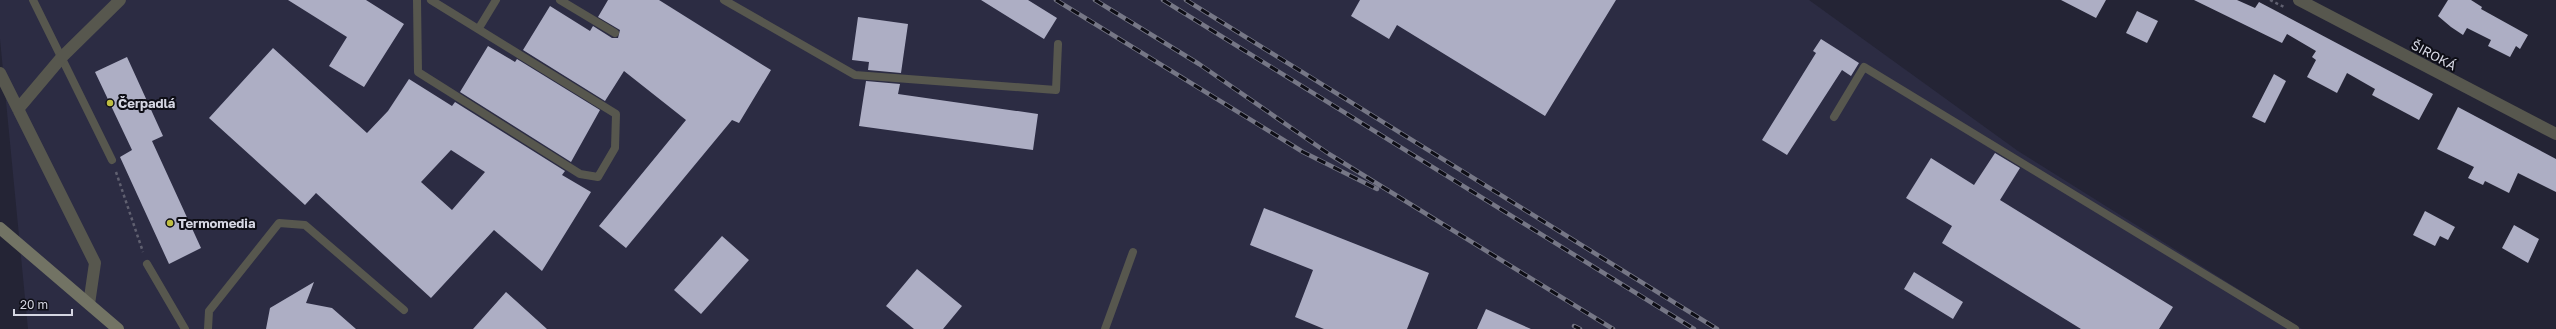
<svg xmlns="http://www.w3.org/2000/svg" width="2556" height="329" font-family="'Golos Text',sans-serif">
<rect width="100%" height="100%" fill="#242435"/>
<path fill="#2c2c43" d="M0 0H1809L2018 151 2302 329H28L0 39Z"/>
<path fill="#adaec4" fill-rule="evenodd" d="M288 0H366L404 24 364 87 329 66 347 37Z
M608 0H659L771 70 739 123 732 120 626 248 599 226 686 120 624 71 605 101 523 50 550 6 590 31 593 26 612 38H618L620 30 598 17Z
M981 0H1028L1057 18 1044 39Z
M1360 0H1616L1545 116 1397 25 1389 39 1351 16Z
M2061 0H2106L2096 18Z
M2194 0H2237L2255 8 2259 2 2433 94 2419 120 2372 95 2375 89 2347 73 2337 93 2307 77 2316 60 2312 57 2316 51 2287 34 2282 43Z
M2448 0H2471L2482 7 2481 9 2528 35 2520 49 2516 46 2510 57 2488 46 2491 40 2467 28 2463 35 2451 27 2438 16Z
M2137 11 2158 21 2147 43 2126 33Z
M858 17 908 24 901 73 868 70 869 62 852 60Z
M1821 39 1859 63 1851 76 1842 70 1787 155 1762 140 1816 53 1813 51Z
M488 46 515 62 517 59 600 110 571 162 460 92Z
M273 48 367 133 388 111 409 79 452 106 455 102 565 171 562 175 591 192 542 271 494 230 431 298 316 193 305 205 209 118ZM451 150 485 172 452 210 421 182Z
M127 57 163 136 152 141 201 248 169 264 120 157 132 150 95 72Z
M2274 74 2286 81 2265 123 2252 117Z
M866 81 900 84 898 94 1038 114 1033 150 859 126Z
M2458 107 2556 159V192L2518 173 2509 193 2485 181 2483 185 2468 178 2474 167 2437 149Z
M1995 153 2020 168 2000 200 2173 307 2159 329H2081L1942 243 1952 226 1906 198 1931 158 1974 185Z
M1264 208 1429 273 1407 329H1324L1295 317 1313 270 1250 245Z
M2425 211 2455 227 2448 240 2440 236 2435 246 2413 235Z
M2514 225 2539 239 2528 263 2502 248Z
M722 236 749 260 701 314 674 290Z
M917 269 962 306 943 329H914L886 306Z
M1914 272 1963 302 1953 319 1904 289Z
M314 282 306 303 332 308 356 329H266L270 308Z
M506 292 547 329H473Z
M1486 309 1531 329H1477Z"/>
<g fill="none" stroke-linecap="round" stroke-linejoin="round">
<path stroke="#606070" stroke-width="2.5" stroke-dasharray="3 3" stroke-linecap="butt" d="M2270 0 2284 7
M116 172 143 252"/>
<path stroke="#57574e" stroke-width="8" d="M33 0 112 160
M417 0 418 72 580 174 598 177 615 148 616 114 431 0
M560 0 615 33
M724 0 855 75 1056 90 1058 44
M479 28 496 0
M1834 117 1864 67 2295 329
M147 264 185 329
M208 329 209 311 279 223 305 225 404 310
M1105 329 1133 252"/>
<path stroke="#57574e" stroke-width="12" d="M2299 0 2556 134
M0 73 95 263 89 304
M18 109 62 57 120 0"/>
<path stroke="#727364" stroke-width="12" d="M0 228 118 329"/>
<defs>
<path id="rail" d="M1056 0 1303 152 1377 189
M1095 0 1199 64 1329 154 1613 329
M1163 0 1694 329
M1186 0 1717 329
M1574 326 1580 329"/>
</defs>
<use href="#rail" stroke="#767786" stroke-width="4.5"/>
<use href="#rail" stroke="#0e0e16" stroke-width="3" stroke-dasharray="9" stroke-linecap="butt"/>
</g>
<g fill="#bfbe41" stroke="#0e0e16" stroke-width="1.5">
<circle cx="110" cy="103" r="4"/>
<circle cx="170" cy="223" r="4"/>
</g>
<g text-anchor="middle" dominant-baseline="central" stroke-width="4" stroke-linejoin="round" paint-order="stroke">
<g font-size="13" fill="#d5d6e2" stroke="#0e0e16">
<text transform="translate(2434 55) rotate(28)">ŠIROKÁ</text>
</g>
<g font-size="13" font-weight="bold" fill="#d5d6e2" stroke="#0e0e16" text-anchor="start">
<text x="118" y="103">Čerpadlá</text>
<text x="178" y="223">Termomedia</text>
</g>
</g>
<path d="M14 309v6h58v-6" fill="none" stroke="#d5d6e2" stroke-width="2"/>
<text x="20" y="309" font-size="12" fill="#d5d6e2" stroke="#0e0e16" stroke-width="3" paint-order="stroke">20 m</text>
</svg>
